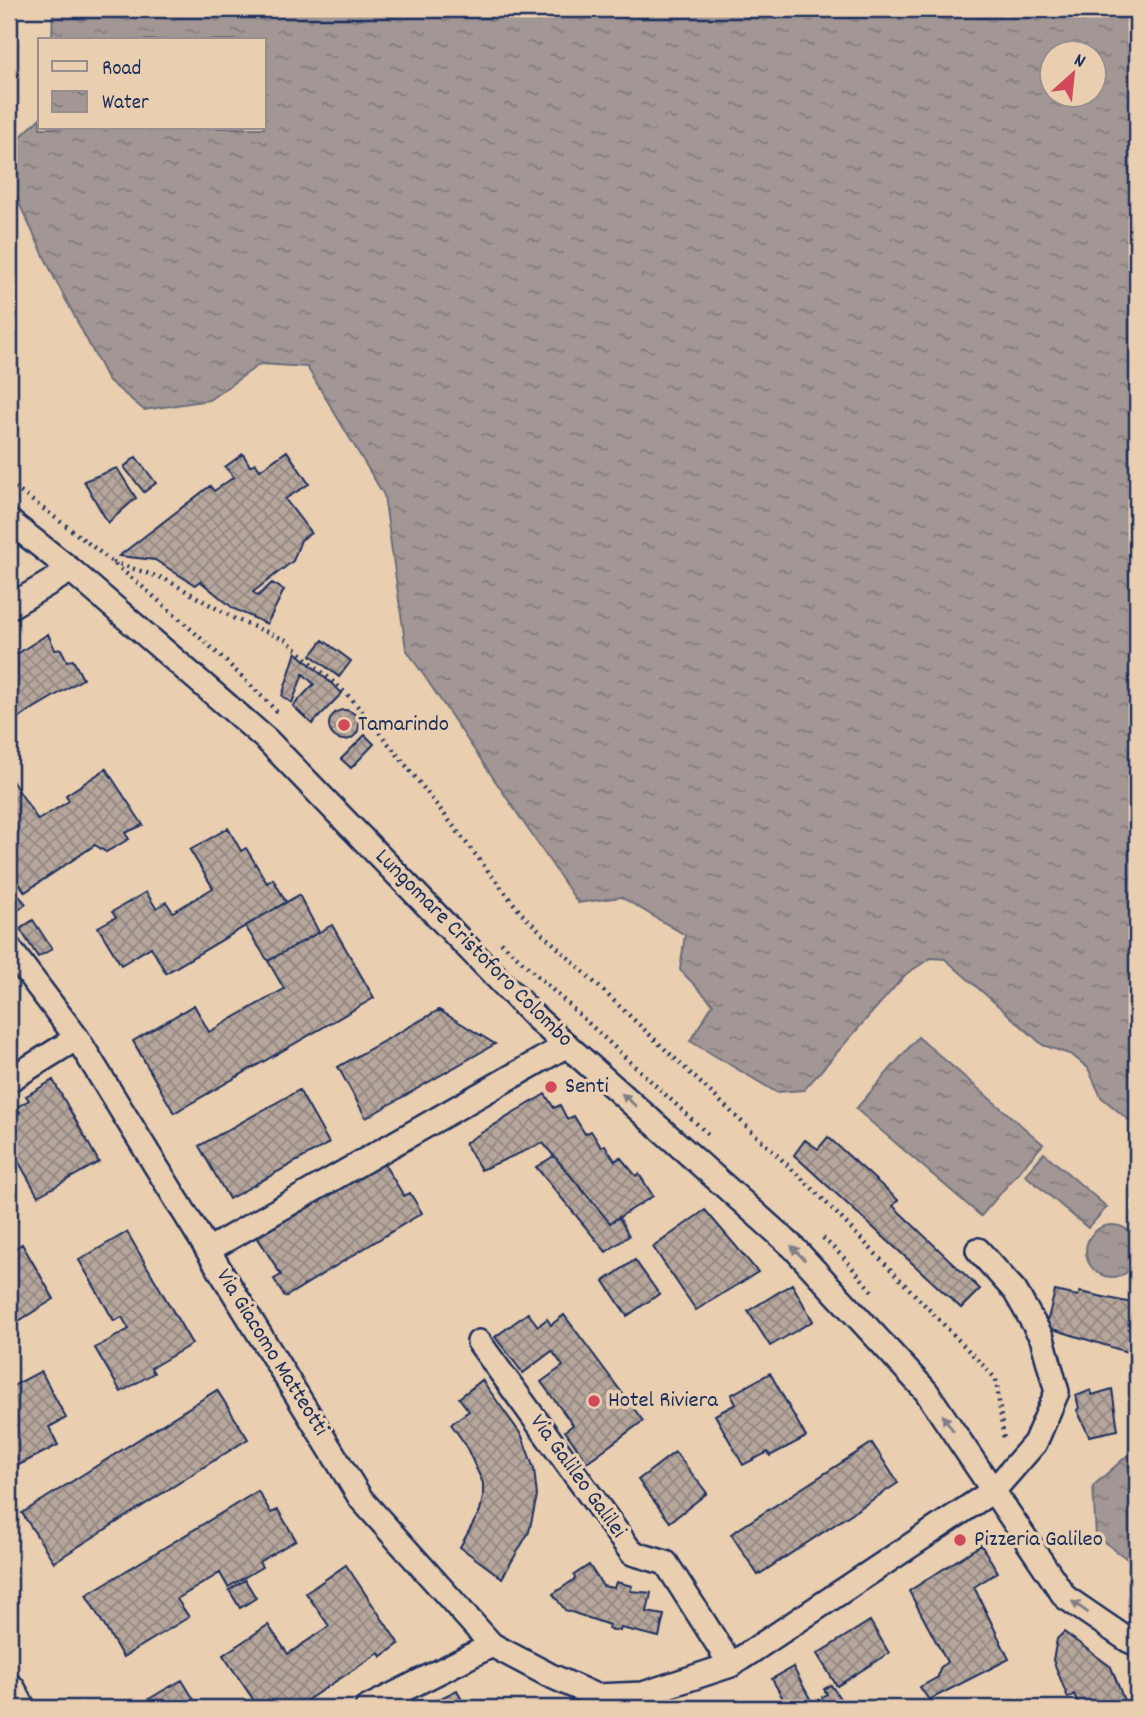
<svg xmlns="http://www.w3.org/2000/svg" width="1146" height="1717" font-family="Dekko,sans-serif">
<defs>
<pattern id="water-ripples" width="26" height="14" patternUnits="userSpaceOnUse" patternTransform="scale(1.75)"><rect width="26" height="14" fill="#a29794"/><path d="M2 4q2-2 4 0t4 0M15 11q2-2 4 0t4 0" fill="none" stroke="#837c7c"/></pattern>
<pattern id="building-cross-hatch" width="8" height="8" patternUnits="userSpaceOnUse" patternTransform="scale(1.75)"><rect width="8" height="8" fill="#b6a69c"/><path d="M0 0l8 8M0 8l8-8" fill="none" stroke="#938882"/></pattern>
</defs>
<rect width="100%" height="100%" fill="#e9ceb0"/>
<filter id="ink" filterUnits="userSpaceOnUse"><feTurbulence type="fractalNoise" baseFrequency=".0143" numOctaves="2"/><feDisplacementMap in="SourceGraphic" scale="14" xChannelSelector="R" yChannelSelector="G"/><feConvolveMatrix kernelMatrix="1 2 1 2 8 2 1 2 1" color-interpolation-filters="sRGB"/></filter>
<g filter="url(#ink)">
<path fill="url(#water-ripples)" stroke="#6c6d7e" stroke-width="2" fill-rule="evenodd" d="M53 9H1137V1127L1101 1097 1088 1068 1072 1055 1043 1045 945 959 931 958 906 974 804 1090 776 1092 690 1041 713 1004 680 970 685 935 621 897 578 903 406 649 384 495 307 367 260 364 209 400 144 410 108 380 55 279 9 182V148L40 118V128H264V40H52ZM1052 52H1094V94H1052Z
M918 1037 1043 1144 981 1216 856 1109Z
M1044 1153 1107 1207 1088 1228 1025 1175Z
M1086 1251a26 26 0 1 1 52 0a26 26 0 1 1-52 0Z
M1137 1447V1566L1096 1536 1093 1486Z"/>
<path fill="url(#building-cross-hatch)" stroke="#1b2f5e" stroke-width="2" d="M287 451 309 484 285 499 311 533 301 540 293 561 253 592 258 596 272 583 284 590 267 624 234 609 200 581 195 585 155 560 119 556 210 486 214 491 234 477 225 467 243 454 250 466 255 463 260 470Z
M136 457 156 483 144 492 124 467Z
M117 468 136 498 108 523 84 481Z
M48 634 55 650 61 649 67 661 73 660 83 679 9 723V659Z
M323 640 351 661 339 677 311 655Z
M296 652 342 693 312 724 293 706 314 684 303 674 292 703 282 696Z
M329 725a15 15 0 1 1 30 0a15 15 0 1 1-30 0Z
M365 735 374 744 351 768 341 759Z
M106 769 143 825 125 833 129 839 106 852 95 845 25 892 9 868V776L38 820 69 801 66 795Z
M228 828 241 851 246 848 267 883 273 879 286 902 166 973 151 947 121 965 98 927 116 917 112 912 146 892 156 908 166 902 173 912 213 888 190 850Z
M18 895 26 904 16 912 9 901Z
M299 895 319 932 268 961 245 926Z
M33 920 52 949 38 957 20 929Z
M332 925 374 998 174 1113 133 1041 194 1005 209 1032 284 989 268 961Z
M439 1010 495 1044 366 1118 338 1067Z
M53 1080 99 1162 38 1196 9 1145V1118L20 1112 17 1107 29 1100 26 1096Z
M299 1090 329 1143 229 1199 199 1146Z
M545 1094 554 1108 560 1105 567 1119 574 1116 585 1134 591 1131 601 1147 605 1145 615 1161 620 1157 636 1176 639 1174 653 1196 610 1223 543 1143 481 1170 465 1143Z
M828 1137 898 1200 893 1206 980 1289 961 1308 794 1155 805 1140 818 1149Z
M554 1156 610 1223 619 1217 629 1236 606 1252 536 1167Z
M381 1159 404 1196 410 1193 422 1213 285 1297 274 1279 281 1275 256 1235Z
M705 1210 758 1272 696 1310 653 1247Z
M127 1232 192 1344 151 1368 154 1373 121 1392 95 1348 129 1329 122 1317 114 1321 79 1260Z
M22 1244 54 1299 9 1327V1252Z
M635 1260 659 1294 627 1316 604 1281Z
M792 1284 813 1321 770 1346 748 1311Z
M1055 1291 1078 1296 1080 1292 1132 1303V1329L1127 1352 1046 1327Z
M528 1313 538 1326 547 1319 551 1325 564 1315 643 1421 587 1462 565 1431 573 1425 541 1382 563 1366 552 1351 523 1373 495 1337Z
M41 1371 66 1418 49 1427 58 1445 9 1470V1388Z
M770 1373 806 1437 770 1456 768 1452 743 1465 715 1415 736 1404 731 1395Z
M482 1380 522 1436 534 1469 537 1496 529 1532 502 1578 460 1547 480 1511 483 1497V1483L465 1444 451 1424 469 1411 459 1398Z
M1112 1389 1118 1430 1089 1436 1077 1410 1079 1408 1076 1396 1091 1390 1092 1395Z
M217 1390 248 1439 54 1562 22 1513Z
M872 1443 898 1483 758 1575 731 1534Z
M675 1452 707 1493 670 1522 638 1480Z
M258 1491 271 1513 278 1510 296 1540 259 1562 262 1567 228 1587 220 1573 177 1599 189 1617 123 1657 86 1595Z
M981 1545 998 1572 974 1587 1009 1659 929 1700 920 1687 938 1677 940 1668 947 1662 909 1591Z
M346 1565 399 1644 381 1657 379 1653 295 1708H259L223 1655 268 1625 288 1654 329 1626 306 1593Z
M589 1565 603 1586 614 1588 616 1582 632 1586 630 1591 651 1593 647 1612 664 1615 659 1637 621 1628 620 1631 608 1629 609 1625 565 1610 553 1594 575 1579 574 1575Z
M245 1580 256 1598 240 1608 229 1590Z
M870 1621 889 1653 837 1686 817 1654Z
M1064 1632 1111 1667 1127 1708H1080L1074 1694 1068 1698 1053 1660 1057 1639Z
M793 1667 815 1708H788L772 1679Z
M182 1680 199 1708H134L164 1690Z
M831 1685 843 1703 828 1708 822 1697 827 1694 824 1689Z
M457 1690 465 1707 471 1703 474 1708H421Z"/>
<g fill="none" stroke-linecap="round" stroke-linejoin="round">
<defs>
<path id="minor" d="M9 521 71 570 267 740 535 1017 793 1247 926 1391 1065 1597 1128 1640 1137 1644
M9 607 71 570
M9 948 77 1038 361 1499 492 1645 549 1675 596 1696
M9 1080 77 1038
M208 1250 567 1045
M479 1342 632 1553 666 1563 731 1665
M367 1708 492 1645
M592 1708 596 1696 643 1694 731 1665 994 1490 1035 1443 1057 1392 1042 1338 1015 1291 978 1250"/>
<path id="secondary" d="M9 1691 18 1708"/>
</defs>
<use href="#minor" stroke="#1b2f5e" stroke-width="28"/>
<use href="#secondary" stroke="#1b2f5e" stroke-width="38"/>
<path stroke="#1b2f5e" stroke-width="4.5" stroke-dasharray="2 5" stroke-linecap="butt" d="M9 484C105 552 198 630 280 715
M113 562 165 579 235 619 286 640 350 697 401 759 521 913 816 1192 996 1379 1004 1441
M501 942 710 1136
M823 1238 844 1258 872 1291"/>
<use href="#minor" stroke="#e9ceb0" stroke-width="23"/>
<use href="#secondary" stroke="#e9ceb0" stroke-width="33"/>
</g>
<defs><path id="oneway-solid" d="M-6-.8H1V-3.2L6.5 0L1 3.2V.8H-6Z" transform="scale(1.75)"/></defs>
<g fill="#827e87">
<use href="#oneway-solid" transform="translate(629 1100) rotate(-138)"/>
<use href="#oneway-solid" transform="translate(798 1253) rotate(-134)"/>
<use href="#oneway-solid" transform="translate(948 1423) rotate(-124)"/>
<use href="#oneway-solid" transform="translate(1080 1607) rotate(-145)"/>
</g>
</g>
<g fill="#d1495b" stroke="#e9ceb0" stroke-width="2.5">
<circle cx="344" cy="725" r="7"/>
<circle cx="551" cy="1087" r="7"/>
<circle cx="594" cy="1401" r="7"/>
<circle cx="960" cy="1540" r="7"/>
</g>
<g text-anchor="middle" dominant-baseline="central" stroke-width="7" stroke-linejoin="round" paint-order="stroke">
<g font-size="23" fill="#1b2f5e" stroke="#e9ceb0" text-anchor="start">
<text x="358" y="725">Tamarindo</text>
<text x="565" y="1087">Senti</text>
<text x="608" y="1401">Hotel Riviera</text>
<text x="974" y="1540">Pizzeria Galileo</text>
</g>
<g font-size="23" fill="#1b2f5e" stroke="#e9ceb0">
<text transform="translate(473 949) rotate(45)">Lungomare Cristoforo Colombo</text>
<text transform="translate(271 1353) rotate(58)">Via Giacomo Matteotti</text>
<text transform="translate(577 1477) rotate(54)">Via Galileo Galilei</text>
</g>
</g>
<rect width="1146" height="1717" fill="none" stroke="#e9ceb0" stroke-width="35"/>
<rect x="18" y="18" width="1111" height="1682" fill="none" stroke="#1b2f5e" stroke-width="2.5" filter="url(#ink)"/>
<rect x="38" y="38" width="228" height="91" fill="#e9ceb0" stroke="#978e8f" stroke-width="2"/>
<rect x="52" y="61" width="35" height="10" fill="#e9ceb0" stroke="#978e8f" stroke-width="2"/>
<text x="102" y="74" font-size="21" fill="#1b2f5e">Road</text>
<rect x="52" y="91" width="35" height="21" fill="url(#water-ripples)" stroke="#978e8f" stroke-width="2"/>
<text x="102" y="108" font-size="21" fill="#1b2f5e">Water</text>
<g transform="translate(1073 74) rotate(27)"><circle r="33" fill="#e9ceb0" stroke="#978e8f" stroke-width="2"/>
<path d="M0-5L12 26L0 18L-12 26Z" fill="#d1495b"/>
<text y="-10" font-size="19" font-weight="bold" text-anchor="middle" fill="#1b2f5e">N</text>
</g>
</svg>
